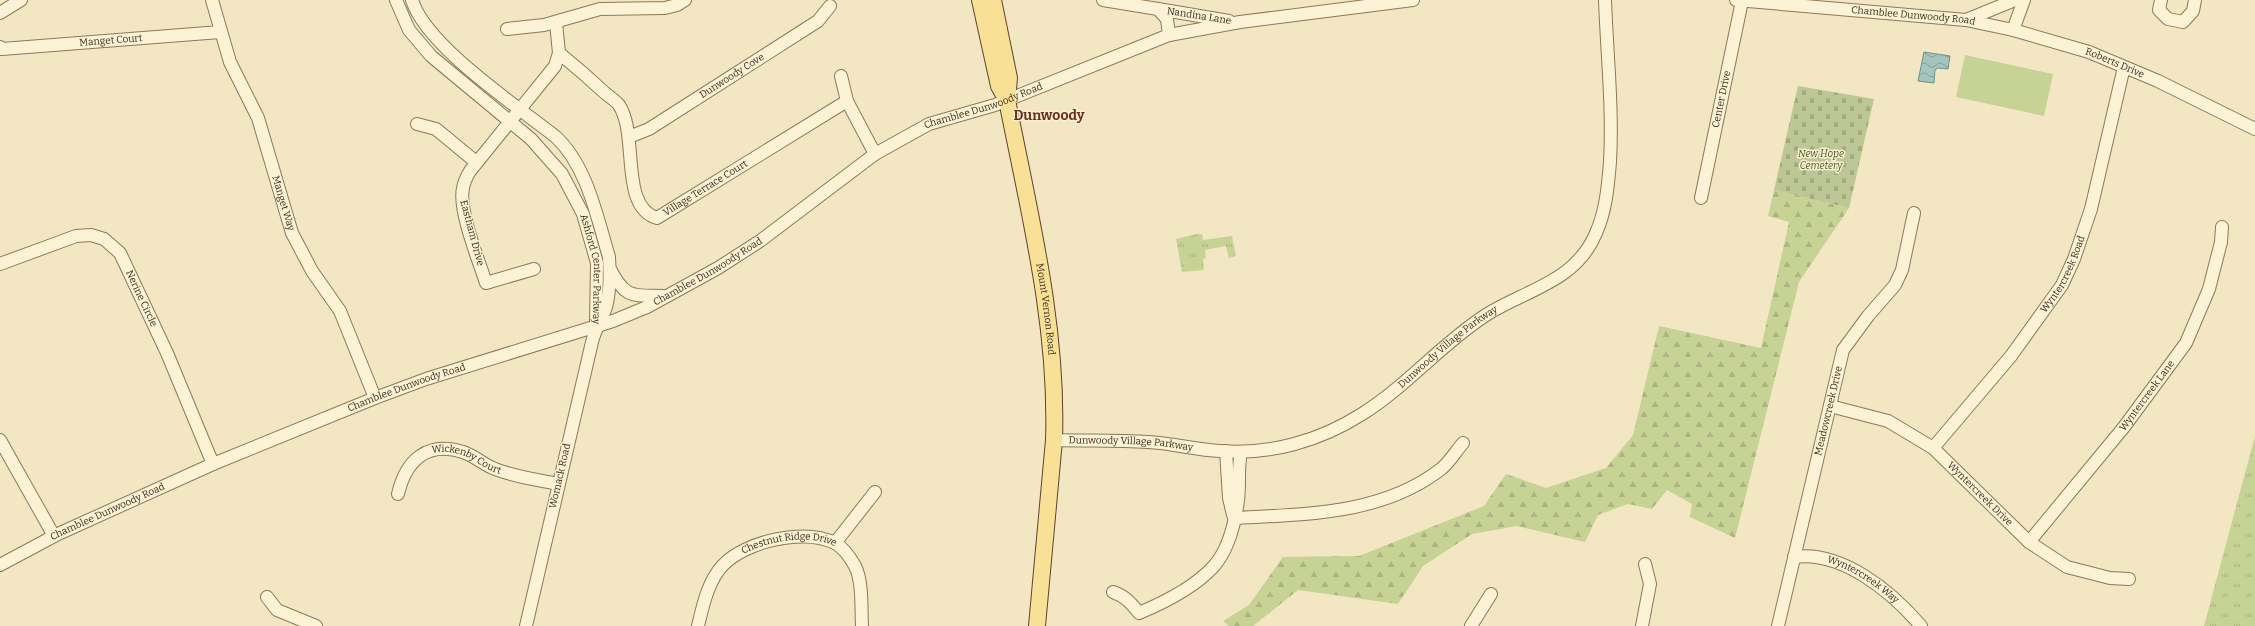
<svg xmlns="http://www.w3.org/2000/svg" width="2255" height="626" font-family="Bitter,serif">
<defs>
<pattern id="grass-tufts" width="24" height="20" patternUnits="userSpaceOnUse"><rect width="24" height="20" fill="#c7d295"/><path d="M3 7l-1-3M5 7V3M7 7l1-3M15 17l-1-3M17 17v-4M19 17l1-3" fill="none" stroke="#acb580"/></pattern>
<pattern id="forest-firs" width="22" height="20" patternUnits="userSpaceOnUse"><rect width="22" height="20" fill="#c7d295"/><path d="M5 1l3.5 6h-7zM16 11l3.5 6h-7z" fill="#acb580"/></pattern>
<pattern id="cemetery-stones" width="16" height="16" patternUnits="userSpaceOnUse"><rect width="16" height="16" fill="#bdc695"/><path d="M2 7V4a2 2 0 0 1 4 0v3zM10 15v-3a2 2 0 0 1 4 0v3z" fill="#a3aa80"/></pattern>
<pattern id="water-waves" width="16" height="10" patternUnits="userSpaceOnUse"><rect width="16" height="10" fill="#a5c4bd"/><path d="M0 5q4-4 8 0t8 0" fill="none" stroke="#88a099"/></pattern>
</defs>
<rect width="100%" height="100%" fill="#f2e7c2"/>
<path fill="url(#grass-tufts)" d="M1197 234H1202L1203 240 1232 236 1236 256 1229 258 1226 246 1205 250 1206 258 1203 259 1204 270 1182 272 1176 239Z
M2255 436V626H2204Z"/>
<path fill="url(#forest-firs)" d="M1774 190 1849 208 1799 282 1735 538 1690 517 1692 504 1667 490 1652 509 1628 504 1598 515 1585 542 1517 526 1472 534 1423 566 1398 604 1298 590 1253 626H1229L1223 621 1249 605 1283 557 1359 556 1484 506 1506 474 1546 488 1606 468 1633 435 1659 326 1761 348 1789 222 1768 216Z"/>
<path fill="url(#cemetery-stones)" d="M1798 86 1874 99 1849 208 1774 190Z"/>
<path fill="#c7d295" d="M1965 55 2053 74 2044 116 1956 97Z"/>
<path fill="url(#water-waves)" stroke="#6a948c" d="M1924 52 1950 56 1948 69 1938 68 1935 70 1934 83 1918 81Z"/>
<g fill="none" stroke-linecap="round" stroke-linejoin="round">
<defs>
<g id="minor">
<path id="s1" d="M212 0 230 62 258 118 292 233 312 271 340 311 375 398"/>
<path id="s2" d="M396 0 409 30 431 56 531 139 562 174 583 214 597 263 596 324"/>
<path d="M412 0C426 46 517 106 556 137 587 166 597 217 609 257 610 273 610 293 606 307 602 319 595 329 592 342L526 626"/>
<path d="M1103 0 1158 9 1167 19 1169 35"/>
<path id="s3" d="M1736 0 1966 20 2013 30 2089 52 2158 81 2255 129"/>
<path d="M2161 0 2159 10 2168 19 2183 22 2193 11 2195 0"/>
<path d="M1158 9 1229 21"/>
<path d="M0 13 21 0"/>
<path d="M1966 20 2015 0"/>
<path d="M507 29 544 25 600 9 665 8 677 5 685 0"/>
<path d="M2013 30 2024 0"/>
<path id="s4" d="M0 47 2 49 220 32"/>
<path id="s5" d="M559 53C575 66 590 79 605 93 610 97 616 101 619 105 639 135 619 207 657 218L847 101"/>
<path d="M841 76 847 101 875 154"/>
<path d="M417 124 436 129 476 162"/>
<path id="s6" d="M629 137 649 129 818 21 830 6"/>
<path id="s7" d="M1701 198 1742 1"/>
<path id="s8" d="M0 264 76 236 91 235 104 239 120 253 167 353 213 464"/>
<path d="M534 269 486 283C479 261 458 210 463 188 464 182 467 176 470 171L555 66 559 53 556 23"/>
<path d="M610 269C626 300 633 295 664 296"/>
<path id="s9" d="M1830 406 1888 421 1933 448 2029 542 2067 567 2110 578 2129 579"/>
<path d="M0 440 54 536"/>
<path id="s10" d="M1054 440C1085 441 1116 440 1148 442 1172 443 1196 450 1220 451 1270 455 1320 441 1362 414 1407 386 1441 344 1486 315 1525 290 1576 282 1596 233 1606 211 1608 186 1610 162 1613 108 1607 55 1605 0"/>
<path id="s11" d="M1933 448 2011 356 2062 285 2074 259 2091 209 2124 67"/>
<path d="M1226 451 1229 498 1233 515"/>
<path id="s12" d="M398 494C406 460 427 441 463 452 475 456 484 465 495 469 515 477 538 480 558 484"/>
<path d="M1234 518C1305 514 1382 515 1441 469 1449 463 1456 451 1463 443"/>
<path id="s13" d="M2029 542 2124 427 2186 343 2209 289 2221 242 2222 227"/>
<path d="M835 543 875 492"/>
<path id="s14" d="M1794 557C1842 550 1892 592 1921 626"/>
<path id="s15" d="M0 565 58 534 213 464 375 398 426 379 613 321 647 307 718 268 760 241 875 154 929 124 995 105 1169 35 1240 22 1413 0"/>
<path d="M1113 592C1125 596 1131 603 1139 613 1163 603 1196 586 1214 566 1227 551 1234 526 1237 507 1241 488 1237 470 1241 452"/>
<path d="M267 597 277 610 316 626"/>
<path id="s16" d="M698 626C703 605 708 581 723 565 746 541 804 528 835 543 844 548 850 557 855 566 863 582 861 608 862 626"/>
<path d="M1471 626 1491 594"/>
<path d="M1642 626 1650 584 1645 564"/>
<path id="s17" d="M1778 626 1843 350 1868 316 1895 285 1902 270 1914 213"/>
</g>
<g id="major">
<path id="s18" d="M980 0 999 86 1007 100C1029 212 1058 325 1054 440L1037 626"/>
<path d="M993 0 1009 78 1007 100"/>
</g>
</defs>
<use href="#minor" stroke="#8e7857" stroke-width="14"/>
<use href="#major" stroke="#5c452c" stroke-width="18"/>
<use href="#minor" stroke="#fcf3d6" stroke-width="12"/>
<use href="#major" stroke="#f9e097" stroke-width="16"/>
</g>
<g text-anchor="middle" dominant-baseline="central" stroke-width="3" stroke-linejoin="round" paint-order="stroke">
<g font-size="10" fill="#3d2e1d" stroke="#f9f0d3">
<text stroke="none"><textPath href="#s3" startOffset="178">Chamblee Dunwoody Road</textPath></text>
<text transform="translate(1199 16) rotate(9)">Nandina Lane</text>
<text stroke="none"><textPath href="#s4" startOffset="112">Manget Court</textPath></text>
<text stroke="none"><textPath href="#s3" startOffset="386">Roberts Drive</textPath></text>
<text stroke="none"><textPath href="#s6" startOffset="120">Dunwoody Cove</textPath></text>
<text stroke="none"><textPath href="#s7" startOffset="101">Center Drive</textPath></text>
<text stroke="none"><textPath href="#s15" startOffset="1092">Chamblee Dunwoody Road</textPath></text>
<text stroke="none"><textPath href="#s5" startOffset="261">Village Terrace Court</textPath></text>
<text stroke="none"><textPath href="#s1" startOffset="216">Manget Way</textPath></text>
<text transform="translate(472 233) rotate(75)">Eastham Drive</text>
<text stroke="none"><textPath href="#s2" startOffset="345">Ashford Center Parkway</textPath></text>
<text stroke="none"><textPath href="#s15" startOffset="768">Chamblee Dunwoody Road</textPath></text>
<text stroke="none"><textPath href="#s11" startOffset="218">Wyntercreek Road</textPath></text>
<text stroke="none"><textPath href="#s8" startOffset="181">Nerine Circle</textPath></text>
<text stroke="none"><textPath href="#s18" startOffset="317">Mount Vernon Road</textPath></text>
<text stroke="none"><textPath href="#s10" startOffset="425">Dunwoody Village Parkway</textPath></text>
<text stroke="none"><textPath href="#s15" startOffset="444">Chamblee Dunwoody Road</textPath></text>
<text stroke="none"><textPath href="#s13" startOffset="188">Wyntercreek Lane</textPath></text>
<text stroke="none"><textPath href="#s17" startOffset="221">Meadowcreek Drive</textPath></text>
<text stroke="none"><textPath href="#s10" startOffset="77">Dunwoody Village Parkway</textPath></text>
<text stroke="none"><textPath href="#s12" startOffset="95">Wickenby Court</textPath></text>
<text transform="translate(560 476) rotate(-77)">Womack Road</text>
<text stroke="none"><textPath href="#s9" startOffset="178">Wyntercreek Drive</textPath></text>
<text stroke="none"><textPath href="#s15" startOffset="120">Chamblee Dunwoody Road</textPath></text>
<text stroke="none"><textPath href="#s16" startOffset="139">Chestnut Ridge Drive</textPath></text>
<text stroke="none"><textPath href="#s14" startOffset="75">Wyntercreek Way</textPath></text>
</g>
<g font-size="10" font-style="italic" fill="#495b21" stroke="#f9f0d3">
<text x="1821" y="154">New Hope<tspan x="1821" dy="12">Cemetery</tspan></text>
</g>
<g font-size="14" font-weight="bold" fill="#6d2f18" stroke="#f9f0d3">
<text x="1049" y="115">Dunwoody</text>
</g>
</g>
</svg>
